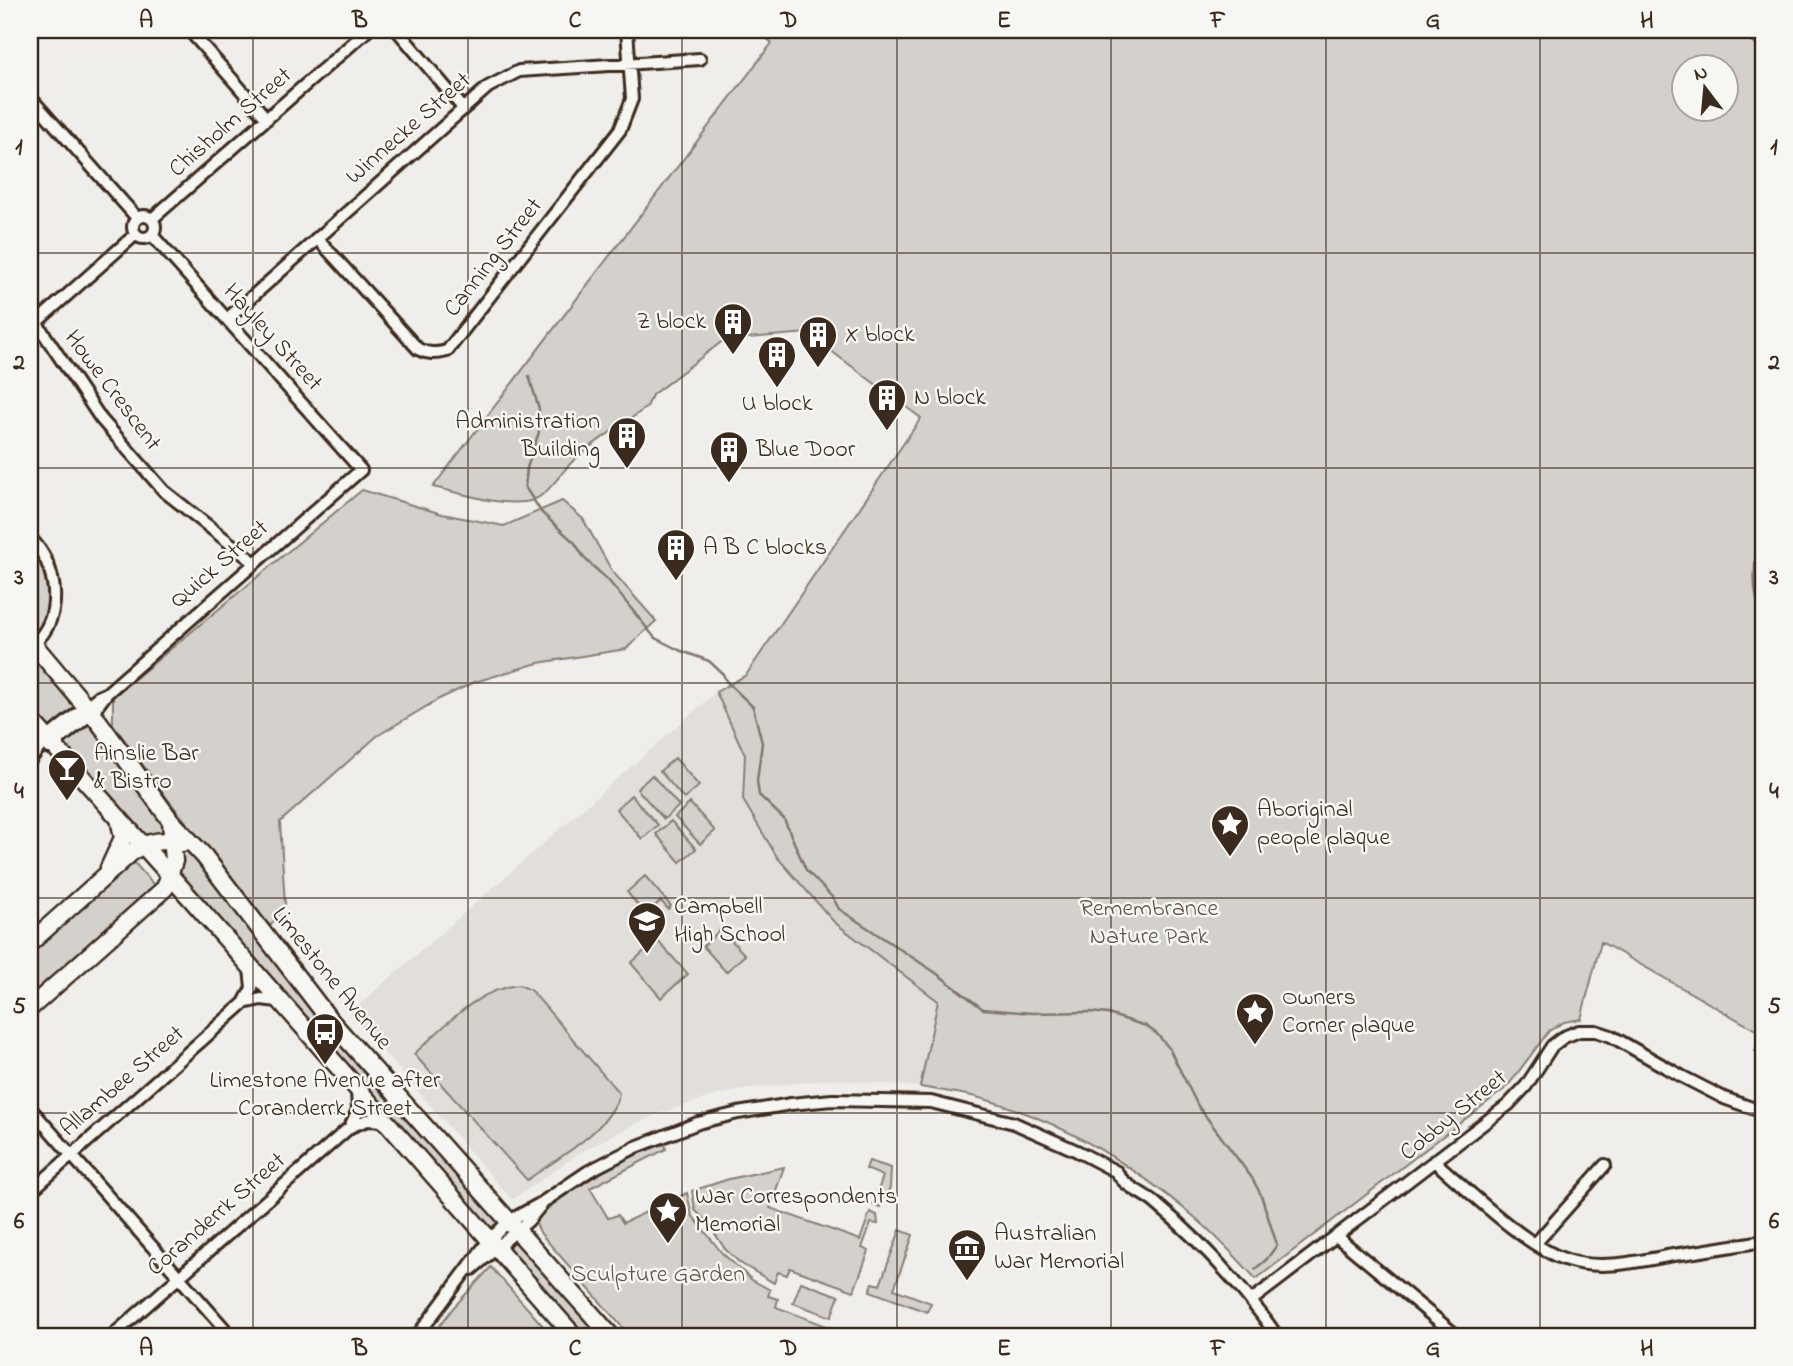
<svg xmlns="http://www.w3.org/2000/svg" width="1793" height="1366" font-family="'Indie Flower',sans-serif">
<rect width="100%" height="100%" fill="#efeeea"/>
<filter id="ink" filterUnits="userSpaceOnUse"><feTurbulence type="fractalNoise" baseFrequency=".0143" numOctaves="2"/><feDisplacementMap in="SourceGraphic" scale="14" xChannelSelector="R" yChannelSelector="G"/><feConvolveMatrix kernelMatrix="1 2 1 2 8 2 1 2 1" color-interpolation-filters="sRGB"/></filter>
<g filter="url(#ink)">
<path fill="#e2dfdb" d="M716 692 745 755 743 800 834 922 938 1001 920 1087 832 1079 753 1088 713 1096 658 1114 615 1134 575 1156 512 1200 350 1013Z"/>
<path fill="#d4d1cc" stroke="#887e75" stroke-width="2" fill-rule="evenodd" d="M757 30H1763V1054L1755 1051 1761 1033 1601 942 1581 1019 1564 1022 1549 1031 1507 1087 1256 1279C1236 1257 1215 1234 1192 1215 1129 1162 1053 1116 972 1096 955 1092 937 1090 920 1087L938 1001 834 922 777 857 743 800 745 755 716 692 746 675 921 418 807 333 724 340 652 395 647 407C623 425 594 441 573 461 557 476 547 500 524 502 494 505 461 493 433 487L772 43ZM1685 66H1727V108H1685Z
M362 490 442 514 504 526 562 501 583 519 612 571 656 621 626 649 538 663 475 682 439 699 377 736 280 822 285 905 270 926 169 801 113 724V697Z
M30 541C38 548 39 555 43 565 51 591 54 617 36 640L30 633Z
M30 647C50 672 72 697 92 722 130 772 154 826 205 865L605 1336H580L30 711Z
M675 758 699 786 684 799 660 771Z
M652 775 679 806 664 819 637 789Z
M631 795 658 825 642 839 616 809Z
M690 803 715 831 700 844 675 817Z
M671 821 696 849 680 862 656 834Z
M132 860 160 892 30 1007V950Z
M645 876 671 906 668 909 661 901 645 914 627 892Z
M721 929 745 955 726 972 703 946Z
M657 940 688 974 661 998 631 963Z
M519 985 531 990 619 1093C613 1128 555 1160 527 1180L414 1054C446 1026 474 990 519 985Z
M660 1144 665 1145 666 1149 590 1188 608 1218 618 1215 623 1223 687 1193 692 1215 722 1253 752 1280 770 1290 768 1296 778 1299 776 1307 840 1331 838 1336H630L541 1234 534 1220C571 1187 615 1163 660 1144Z
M869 1161 891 1168 890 1188 880 1207 873 1205 883 1176 866 1169Z
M784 1167 770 1208 860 1240 870 1212 877 1215 878 1224 871 1223 862 1248 869 1251 854 1291 790 1268 787 1275 778 1272 774 1283 740 1263 725 1249 708 1223 695 1210 692 1191 729 1179Z
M900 1230 913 1235 894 1289 931 1303 927 1312 870 1291 873 1283 880 1285Z
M491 1267 552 1336H432L453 1308Z
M801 1282 839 1296 831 1317 793 1303Z"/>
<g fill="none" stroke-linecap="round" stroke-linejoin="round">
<path stroke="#81766d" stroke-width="2.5" d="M1733 30 1763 49
M529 376 539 409V432L527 468 525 487 542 513 575 543 585 559 608 580 655 638 679 650 709 661 723 674 726 681 753 707 762 743 757 781 759 795 784 819 806 870 833 898 839 909 936 973 983 1009 1032 1013 1090 1012 1108 1014 1146 1026 1157 1034 1169 1048 1198 1106 1252 1178 1261 1195 1277 1245 1266 1260 1255 1269
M1760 527C1756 549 1749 595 1763 613"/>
<defs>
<path id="street" d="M189 30 267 119
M397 30 463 108
M30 97 137 218
M133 227a11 11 0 1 1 22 0a11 11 0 1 1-22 0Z
M152 219 368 30
M317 238 418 349C428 354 436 354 447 351L620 130 632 99 627 30
M227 319 488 87 519 71 700 59
M36 322 101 419 164 491 255 563
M30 328 136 234
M30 538C58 564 65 619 33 644
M49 748 92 713 107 693
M30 760 47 738 98 697 107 693 361 470 152 235
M244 1003 261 999 278 1001
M30 1108 231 1336
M350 1127 358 1110 357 1090
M1434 1161C1467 1189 1527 1248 1567 1260 1600 1271 1639 1261 1673 1255 1703 1251 1733 1246 1763 1241
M30 1192 244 1003 252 988 250 969
M1336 1236 1457 1336
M1535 1244 1605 1165
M472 1269 528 1221 542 1204
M1252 1300 1508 1105 1526 1086 1552 1046 1564 1037 1579 1031H1596L1611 1036 1681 1076 1724 1098 1763 1112
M112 1336 350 1127 367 1120 385 1121
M417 1336 489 1240 509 1221 543 1202 589 1171 636 1147 698 1123 738 1113 791 1104 832 1100 931 1102 1014 1123 1077 1151 1117 1172C1122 1185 1143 1193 1154 1202 1202 1242 1241 1284 1277 1336"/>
<path id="secondary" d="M30 640 99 722 171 821 204 856 329 1019 611 1336
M30 719 192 900 574 1336
M109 868 123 838 119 818
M30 943 133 851C149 841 163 839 182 843
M30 1008 165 888 174 861 171 821"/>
</defs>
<use href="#street" stroke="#3b2a1e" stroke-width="16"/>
<use href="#secondary" stroke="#3b2a1e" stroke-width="21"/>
<use href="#street" stroke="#f6f6f2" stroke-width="10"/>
<use href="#secondary" stroke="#f6f6f2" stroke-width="16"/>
</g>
</g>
<path fill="none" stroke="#3b2a1e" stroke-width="2" stroke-opacity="0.55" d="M253 30V1336M468 30V1336M682 30V1336M897 30V1336M1111 30V1336M1326 30V1336M1540 30V1336M30 253H1763M30 468H1763M30 683H1763M30 898H1763M30 1113H1763"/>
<defs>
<symbol id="building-pin" viewBox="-11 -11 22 30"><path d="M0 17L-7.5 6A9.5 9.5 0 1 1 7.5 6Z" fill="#3b2a1e" stroke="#f6f6f2"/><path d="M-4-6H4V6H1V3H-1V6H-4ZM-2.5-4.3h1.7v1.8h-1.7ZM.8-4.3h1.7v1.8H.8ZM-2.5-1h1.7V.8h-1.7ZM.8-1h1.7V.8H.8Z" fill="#fff"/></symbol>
<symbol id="bar-pin" viewBox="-11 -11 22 30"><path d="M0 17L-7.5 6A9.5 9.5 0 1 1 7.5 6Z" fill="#3b2a1e" stroke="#f6f6f2"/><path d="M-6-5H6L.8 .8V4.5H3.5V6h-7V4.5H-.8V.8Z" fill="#fff"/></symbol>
<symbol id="sight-pin" viewBox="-11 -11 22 30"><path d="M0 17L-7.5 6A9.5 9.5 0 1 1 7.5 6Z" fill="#3b2a1e" stroke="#f6f6f2"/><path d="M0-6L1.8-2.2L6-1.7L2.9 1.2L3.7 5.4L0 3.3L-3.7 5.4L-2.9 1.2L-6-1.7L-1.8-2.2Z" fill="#fff"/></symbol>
<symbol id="school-pin" viewBox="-11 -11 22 30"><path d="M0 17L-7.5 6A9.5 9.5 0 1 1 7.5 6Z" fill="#3b2a1e" stroke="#f6f6f2"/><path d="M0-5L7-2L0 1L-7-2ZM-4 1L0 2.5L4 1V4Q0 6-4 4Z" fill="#fff"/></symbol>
<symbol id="bus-pin" viewBox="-11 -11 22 30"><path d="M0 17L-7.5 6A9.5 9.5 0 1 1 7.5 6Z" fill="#3b2a1e" stroke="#f6f6f2"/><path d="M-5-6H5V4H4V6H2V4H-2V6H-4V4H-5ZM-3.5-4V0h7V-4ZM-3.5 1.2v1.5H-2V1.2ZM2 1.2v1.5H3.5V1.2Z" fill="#fff"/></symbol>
<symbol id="museum-pin" viewBox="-11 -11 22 30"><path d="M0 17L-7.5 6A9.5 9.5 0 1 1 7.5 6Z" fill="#3b2a1e" stroke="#f6f6f2"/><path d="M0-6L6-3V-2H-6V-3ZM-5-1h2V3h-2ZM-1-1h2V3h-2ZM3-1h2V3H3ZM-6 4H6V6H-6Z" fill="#fff"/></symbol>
</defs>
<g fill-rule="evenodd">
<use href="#building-pin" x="711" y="300" width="44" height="60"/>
<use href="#building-pin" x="796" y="313" width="44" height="60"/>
<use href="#building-pin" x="755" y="333" width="44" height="60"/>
<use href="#building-pin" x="865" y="376" width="44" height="60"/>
<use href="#building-pin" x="605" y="414" width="44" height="60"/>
<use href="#building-pin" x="707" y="428" width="44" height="60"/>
<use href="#building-pin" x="654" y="526" width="44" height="60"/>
<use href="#bar-pin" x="45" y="746" width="44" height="60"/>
<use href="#sight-pin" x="1208" y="802" width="44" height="60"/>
<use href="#school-pin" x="625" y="899" width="44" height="60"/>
<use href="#sight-pin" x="1233" y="990" width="44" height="60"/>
<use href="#bus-pin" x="303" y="1010" width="44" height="60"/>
<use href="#sight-pin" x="646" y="1189" width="44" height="60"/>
<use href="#museum-pin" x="945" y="1226" width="44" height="60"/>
</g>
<g text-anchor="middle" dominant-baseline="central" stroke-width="5" stroke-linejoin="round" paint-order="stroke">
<g font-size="24" fill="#3b2a1e" stroke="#f6f6f2">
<text transform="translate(231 123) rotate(-41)">Chisholm Street</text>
<text transform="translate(409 129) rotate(-41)">Winnecke Street</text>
<text transform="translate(494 258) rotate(-52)">Canning Street</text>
<text transform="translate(272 338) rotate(48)">Hayley Street</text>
<text transform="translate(112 391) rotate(53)">Howe Crescent</text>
<text transform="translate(220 565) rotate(-41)">Quick Street</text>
<text transform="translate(331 979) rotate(51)">Limestone Avenue</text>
<text transform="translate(123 1082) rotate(-41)">Allambee Street</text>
<text transform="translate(1454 1116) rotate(-39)">Cobby Street</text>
<text transform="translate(217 1215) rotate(-41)">Coranderrk Street</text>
</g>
<g font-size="24" fill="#3b2a1e" stroke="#f6f6f2" text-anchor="start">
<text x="706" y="322" text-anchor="end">Z block</text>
<text x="845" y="335">X block</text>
<text x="914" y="398">N block</text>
<text x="777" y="404" text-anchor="middle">U block</text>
<text x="600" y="422" text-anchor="end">Administration<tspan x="600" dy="28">Building</tspan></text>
<text x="756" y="450">Blue Door</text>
<text x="703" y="548">A B C blocks</text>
<text x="94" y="754">Ainslie Bar<tspan x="94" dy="28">&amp; Bistro</tspan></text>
<text x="1257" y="810">Aboriginal<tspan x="1257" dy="28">people plaque</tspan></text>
<text x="674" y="907">Campbell<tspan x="674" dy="28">High School</tspan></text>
<text x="1282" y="998">Owners<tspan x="1282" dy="28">Corner plaque</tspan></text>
<text x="325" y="1081" text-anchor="middle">Limestone Avenue after<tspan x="325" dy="28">Coranderrk Street</tspan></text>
<text x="695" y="1197">War Correspondents<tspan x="695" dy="28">Memorial</tspan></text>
<text x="994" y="1234">Australian<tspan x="994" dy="28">War Memorial</tspan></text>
</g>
<g font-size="24" fill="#61544a" stroke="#f6f6f2">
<text x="1149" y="909">Remembrance<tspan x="1149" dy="28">Nature Park</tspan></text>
<text x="658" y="1275">Sculpture Garden</text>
</g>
</g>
<rect width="1793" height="1366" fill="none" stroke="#f6f6f2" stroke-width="77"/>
<g transform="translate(1705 88) rotate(344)"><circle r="33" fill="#f6f6f2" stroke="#aba49d" stroke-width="2"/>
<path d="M0-5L12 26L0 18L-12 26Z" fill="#3b2a1e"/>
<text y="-10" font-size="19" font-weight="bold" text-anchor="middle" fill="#3b2a1e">N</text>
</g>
<rect x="38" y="38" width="1717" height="1290" fill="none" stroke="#3b2a1e" stroke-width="2.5"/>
<g font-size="23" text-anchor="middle" font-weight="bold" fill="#3b2a1e">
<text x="146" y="27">A</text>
<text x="360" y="27">B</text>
<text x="575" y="27">C</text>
<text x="789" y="27">D</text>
<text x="1004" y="27">E</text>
<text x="1218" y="27">F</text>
<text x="1433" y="27">G</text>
<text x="1647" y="27">H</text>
<text x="19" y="154">1</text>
<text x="1774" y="154">1</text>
<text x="19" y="369">2</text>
<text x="1774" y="369">2</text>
<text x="19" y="584">3</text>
<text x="1774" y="584">3</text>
<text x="19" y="798">4</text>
<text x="1774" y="798">4</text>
<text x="19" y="1013">5</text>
<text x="1774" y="1013">5</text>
<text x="19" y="1228">6</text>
<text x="1774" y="1228">6</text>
<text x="146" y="1355">A</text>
<text x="360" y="1355">B</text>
<text x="575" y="1355">C</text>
<text x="789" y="1355">D</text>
<text x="1004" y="1355">E</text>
<text x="1218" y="1355">F</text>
<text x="1433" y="1355">G</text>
<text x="1647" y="1355">H</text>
</g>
</svg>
